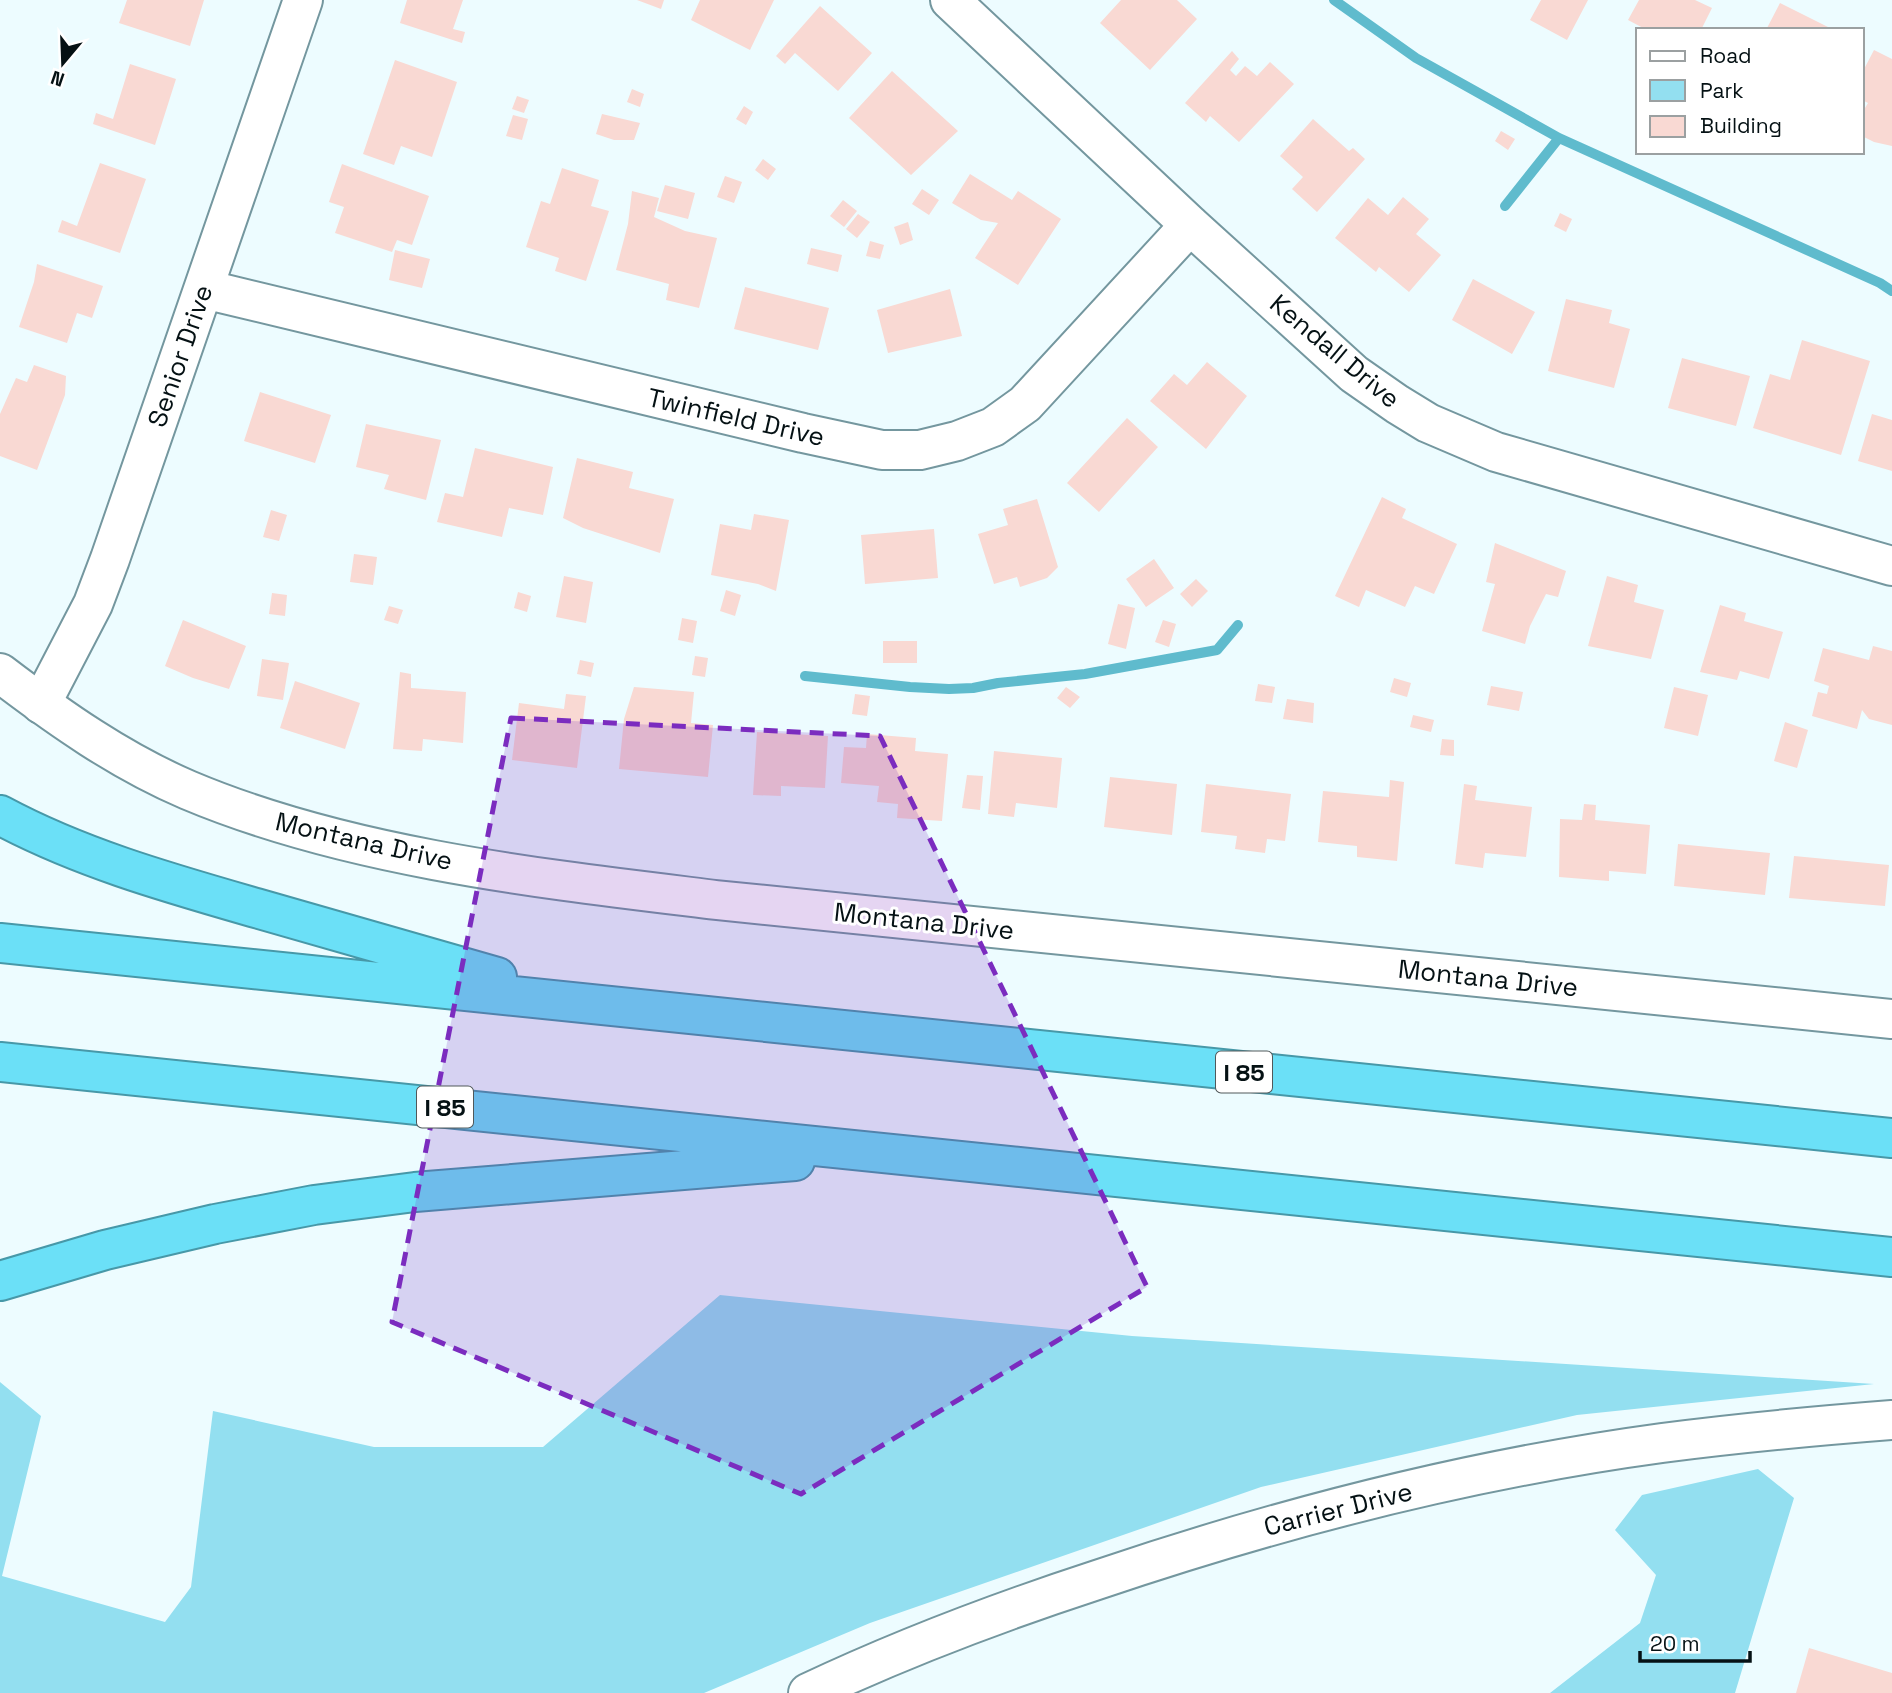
<svg xmlns="http://www.w3.org/2000/svg" width="1892" height="1693" font-family="'Space Grotesk',sans-serif">
<rect width="100%" height="100%" fill="#edfcff"/>
<path fill="#93dff0" d="M720 1295 1132 1336 1874 1384 1577 1415 1261 1487 870 1623 704 1693H0V1382L41 1416 2 1576 165 1622 191 1587 213 1411 374 1447H543Z
M1758 1469 1794 1498 1735 1693H1550L1640 1623 1656 1575 1615 1530 1642 1495Z"/>
<g fill="none" stroke-linecap="round" stroke-linejoin="round">
<path stroke="#5fbbcd" stroke-width="10" d="M1334 0 1416 58 1559 138 1880 283 1892 291
M1505 206 1559 138
M805 676 910 687 949 689 973 688 998 683 1085 674 1217 650 1238 625"/>
</g>
<path fill="#f9d9d3" d="M127 0H204L190 46 119 23Z
M407 0H463L453 29 465 32 462 43 400 23Z
M637 0H664L661 9Z
M700 0H774L750 50 691 20Z
M1121 0H1177L1197 19 1150 70 1100 23Z
M1541 0H1588L1567 40 1530 20Z
M1639 0H1695L1712 8 1701 30H1647L1628 20Z
M1780 3 1834 30H1766Z
M820 6 872 53 838 91 795 53 785 64 776 56Z
M1874 50 1892 59V146L1874 142 1862 136V113L1868 103 1862 100V73Z
M1232 51 1239 59 1230 70 1236 76 1245 66 1257 76 1270 62 1294 84 1239 142 1210 116 1206 122 1185 103Z
M395 60 457 82 432 157 401 146 394 165 363 154Z
M130 64 176 79 155 145 93 124 96 113 113 119Z
M892 71 958 131 911 175 849 118Z
M632 89 644 94 640 107 627 102Z
M517 96 529 100 524 113 512 109Z
M744 106 753 112 746 125 736 119Z
M602 114 640 123 634 140H614L596 134Z
M513 115 528 119 522 140 506 136Z
M1313 119 1349 151 1353 148 1365 159 1317 212 1292 189 1303 177 1280 156Z
M1501 131 1515 139 1508 150 1495 141Z
M763 159 776 169 768 180 755 170Z
M100 163 146 179 120 253 58 232 62 220 77 226Z
M342 164 429 196 412 245 397 240 392 252 335 233 344 207 329 202Z
M562 168 599 180 591 206 609 211 586 281 555 271 559 258 526 247 541 201 550 204Z
M970 174 1012 200 1018 191 1061 219 1018 285 975 258 998 223 981 220 952 203Z
M725 176 742 182 734 203 717 197Z
M665 185 695 193 688 219 657 211Z
M922 189 939 200 929 215 912 204Z
M632 191 659 198 654 217 685 231 717 238 699 308 666 300 669 284 616 270 628 224Z
M1403 197 1429 219 1416 234 1441 255 1409 292 1379 267 1376 272 1335 238 1368 198 1388 215Z
M843 200 857 211 844 227 830 216Z
M1560 213 1572 219 1566 232 1554 226Z
M858 214 870 222 857 238 846 229Z
M908 222 913 240 900 245 894 227Z
M870 241 884 245 880 259 866 256Z
M811 248 842 255 838 272 807 264Z
M395 250 430 259 422 288 389 280Z
M37 264 103 286 92 318 77 313 67 343 19 327 34 282Z
M1473 279 1535 312 1512 354 1452 320Z
M745 287 829 308 818 350 734 329Z
M950 289 962 336 888 353 877 310Z
M1566 299 1612 310 1609 323 1630 329 1614 388 1548 371Z
M1802 340 1870 361 1841 455 1753 428 1770 374 1790 380Z
M1682 358 1750 376 1736 426 1668 408Z
M1207 362 1247 396 1206 449 1150 401 1174 374 1187 385Z
M34 365 66 376 65 395 37 470 0 456V414L16 378 27 382Z
M260 392 331 415 315 463 244 441Z
M1872 414 1892 420V471L1858 461Z
M1127 418 1158 447 1099 512 1067 483Z
M366 424 441 440 426 500 384 489 389 475 356 467Z
M475 448 553 467 543 515 509 508 502 537 437 522 445 493 463 497Z
M577 458 633 472 629 488 674 499 660 553 583 528 563 518Z
M1382 497 1406 509 1402 518 1457 544 1434 594 1415 586 1405 607 1366 590 1359 607 1335 596Z
M1037 499 1058 567 1047 578 1020 587 1017 577 994 584 978 534 1008 525 1003 509Z
M271 510 287 515 279 541 263 537Z
M754 514 789 520 776 591 758 584 711 575 720 524 751 530Z
M934 529 938 578 865 584 861 535Z
M1495 543 1566 571 1558 597 1546 594 1530 626 1525 644 1482 631 1495 584 1486 582Z
M354 554 377 557 373 585 350 582Z
M1154 559 1174 588 1146 607 1126 579Z
M564 576 593 582 586 623 556 617Z
M1607 576 1638 585 1634 602 1664 610 1651 659 1588 646Z
M1196 579 1208 591 1192 607 1180 594Z
M726 590 741 595 735 616 720 611Z
M518 592 531 596 527 612 514 608Z
M272 593 287 595 285 616 269 614Z
M1118 604 1135 608 1126 649 1108 644Z
M1720 605 1746 613 1744 621 1783 632 1769 679 1740 671 1737 680 1700 672Z
M389 606 403 610 398 624 384 620Z
M682 618 697 621 693 643 678 640Z
M183 620 246 646 229 689 193 678 165 666Z
M1163 620 1176 624 1169 647 1155 642Z
M883 641H917V663H883Z
M1873 646 1892 651V725L1869 719 1862 710 1857 729 1812 716 1818 692 1827 694 1829 686 1814 681 1823 648 1869 660Z
M695 656 708 658 705 677 692 675Z
M262 659 289 663 283 700 257 696Z
M580 660 594 663 591 677 577 674Z
M400 672 411 674V688L466 692 463 743 423 739 422 751 393 749Z
M1394 678 1411 683 1407 697 1390 692Z
M295 681 360 703 345 749 280 728Z
M1258 684 1275 687 1272 703 1255 701Z
M1491 686 1523 692 1519 711 1487 705Z
M634 687 694 692 691 723 713 725 708 777 619 769 624 719Z
M1066 687 1080 697 1070 708 1057 698Z
M1674 687 1708 695 1698 736 1664 728Z
M566 694 586 696 577 768 512 760 519 703 564 709Z
M855 694 870 696 867 716 852 714Z
M1287 699 1314 703 1313 723 1283 719Z
M1413 715 1434 720 1431 732 1410 727Z
M1785 722 1808 730 1797 768 1774 761Z
M757 732 828 736 825 788 781 786V796L753 795Z
M867 734 916 738 915 751 948 754 942 821 897 818 898 804 877 802 879 786 841 783 844 747 866 748Z
M1442 739 1454 740V756L1440 755Z
M994 751 1062 758 1057 808 1016 803 1014 817 988 814Z
M967 775 983 776 980 810 962 808Z
M1110 777 1177 784 1172 835 1104 827Z
M1390 780 1404 782 1397 861 1357 857V846L1318 842 1323 791 1389 797Z
M1206 784 1291 794 1285 841 1267 839 1265 853 1235 849 1237 836 1201 832Z
M1464 784 1477 786 1475 800 1532 807 1526 857 1485 853 1483 868 1455 864Z
M1584 804 1596 805 1595 820 1650 825 1646 874 1609 871V881L1559 877 1560 819 1582 820Z
M1678 844 1770 853 1765 895 1674 886Z
M1794 856 1889 865 1885 906 1789 898Z
M1809 1648 1892 1673V1693H1796Z"/>
<g fill="none" stroke-linecap="round" stroke-linejoin="round">
<defs>
<path id="minor" d="M950 0 1190 225 1354 374 1397 404 1428 423 1496 452 1892 566
M204 289 803 433 882 450H920L957 441 993 427 1025 404 1190 225
M41 704 93 604 110 559 303 0"/>
<path id="tertiary" d="M0 673C59 718 120 761 188 790 349 858 544 879 716 900L1892 1019
M808 1693C901 1649 999 1612 1097 1580 1280 1518 1470 1469 1662 1443 1738 1433 1815 1426 1892 1420"/>
<path id="motorway" d="M0 815C80 858 169 883 256 908 336 931 417 954 497 977
M0 943 1892 1138
M0 1062 1892 1257
M0 1281 105 1250 215 1224 314 1205 415 1192 795 1161"/>
</defs>
<use href="#minor" stroke="#74979f" stroke-width="42"/>
<use href="#tertiary" stroke="#74979f" stroke-width="42"/>
<use href="#motorway" stroke="#4798a8" stroke-width="42"/>
<use href="#minor" stroke="#fff" stroke-width="38"/>
<use href="#tertiary" stroke="#fff" stroke-width="38"/>
<use href="#motorway" stroke="#6be0f7" stroke-width="38"/>
</g>
<path fill="#7b2cbf" fill-opacity="0.2" stroke="#7b2cbf" stroke-width="5" stroke-dasharray="14 9" stroke-linejoin="round" d="M511 718 880 736 1147 1287 801 1494 392 1322Z"/>
<g text-anchor="middle" dominant-baseline="central" stroke-width="6" stroke-linejoin="round" paint-order="stroke">
<g fill="#fff" stroke="#50585a" stroke-width="2">
<rect x="1216" y="1051.5" width="56" height="41" rx="5"/>
<rect x="417" y="1086.5" width="56" height="41" rx="5"/>
</g>
<g font-size="24" font-weight="bold" fill="#051114">
<text x="1244" y="1072">I 85</text>
<text x="445" y="1107">I 85</text>
</g>
<g font-size="26" fill="#051114" stroke="#fff">
<text transform="translate(1335 351) rotate(40)">Kendall Drive</text>
<text transform="translate(180 356) rotate(-71)">Senior Drive</text>
<text transform="translate(736 417) rotate(13)">Twinfield Drive</text>
<text transform="translate(364 841) rotate(13)">Montana Drive</text>
<text transform="translate(924 921) rotate(6)">Montana Drive</text>
<text transform="translate(1488 978) rotate(6)">Montana Drive</text>
<text transform="translate(1338 1509) rotate(-14)">Carrier Drive</text>
</g>
</g>
<rect x="1636" y="28" width="228" height="126" fill="#ffffff" stroke="#9ba0a1" stroke-width="2"/>
<rect x="1650" y="51" width="35" height="10" fill="#ffffff" stroke="#9ba0a1" stroke-width="2"/>
<text x="1700" y="63" font-size="21" fill="#051114">Road</text>
<rect x="1650" y="80" width="35" height="21" fill="#93dff0" stroke="#9ba0a1" stroke-width="2"/>
<text x="1700" y="98" font-size="21" fill="#051114">Park</text>
<rect x="1650" y="116" width="35" height="21" fill="#f9d9d3" stroke="#9ba0a1" stroke-width="2"/>
<text x="1700" y="133" font-size="21" fill="#051114">Building</text>
<g transform="translate(63 63) rotate(199)" stroke="#ffffff" stroke-width="5" paint-order="stroke">
<path d="M0-5L12 26L0 18L-12 26Z" fill="#051114"/>
<text y="-10" font-size="19" font-weight="bold" text-anchor="middle" fill="#051114">N</text>
</g>
<path d="M1640 1651v10h110v-10" fill="none" stroke="#051114" stroke-width="3.5"/>
<text x="1650" y="1651" font-size="21" fill="#051114" stroke="#ffffff" stroke-width="5" paint-order="stroke">20 m</text>
</svg>
